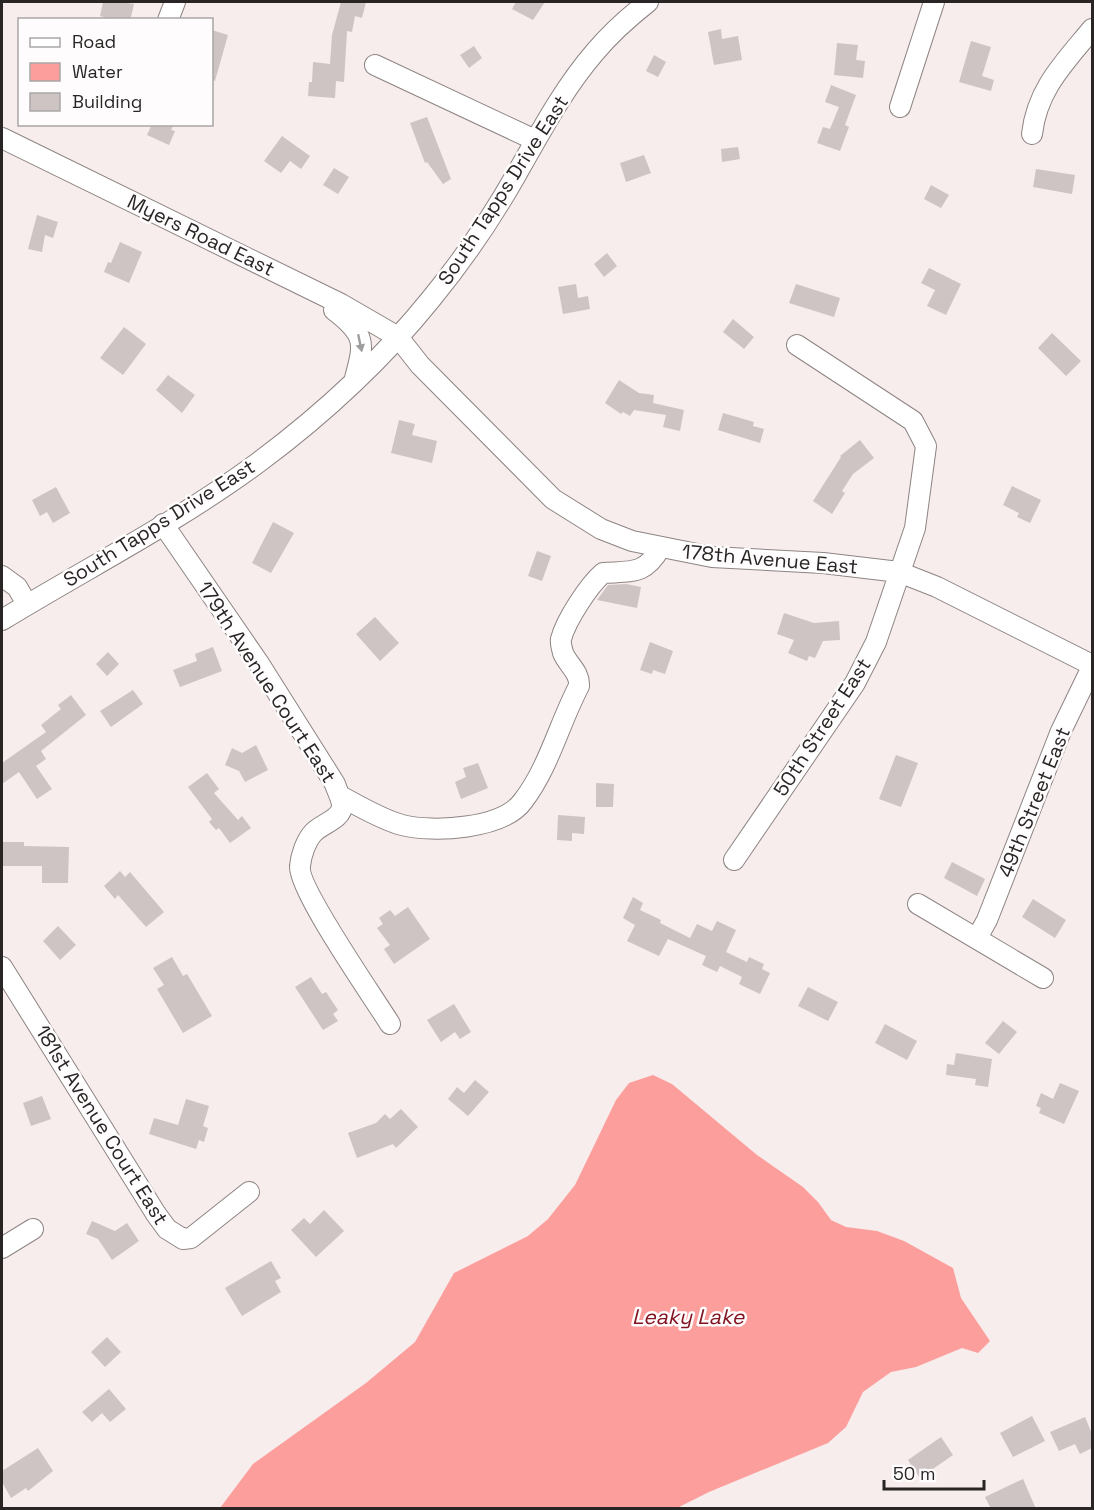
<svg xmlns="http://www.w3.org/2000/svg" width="1094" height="1510" font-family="'Space Grotesk',sans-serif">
<rect width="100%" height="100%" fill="#f7edec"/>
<path fill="#fc9e9c" d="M653 1075 672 1084 757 1155 803 1187 818 1202 831 1220 846 1227 877 1231 904 1241 953 1268 961 1298 990 1341 978 1353 962 1348 916 1367 891 1372 863 1392 846 1427 828 1443 709 1492 677 1508H220L253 1464 366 1383 415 1342 454 1273 528 1236 548 1219 575 1185 616 1100 629 1083Z"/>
<path fill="#cec4c3" d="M103 2H121L134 4 131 17 129 20H115L100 16Z
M341 2H366L362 18 355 16 352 32 347 31 344 82 336 81 335 98 308 96 309 82H312L313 62 330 64 332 35Z
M516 2H545L533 20 512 9Z
M721 29 722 39 738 36 742 60 714 65 708 32Z
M212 30 228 35 215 81 212 80Z
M971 41 991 47 982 76 994 80 991 91 959 82Z
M837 43 858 45 856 60 865 61 863 78 834 75Z
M474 46 482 58 469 68 460 55Z
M654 55 666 62 658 77 646 71Z
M831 85 856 95 845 125 849 127 840 151 817 143 823 127 830 129 839 107 825 102Z
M427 117 451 179 443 184 427 162 425 163 410 123Z
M152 124H174L171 130 175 131 169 145 147 135Z
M282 136 310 156 301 169 290 161 281 173 264 161Z
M738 147 740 159 722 162 721 149Z
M644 155 651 173 626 182 620 163Z
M334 168 349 177 338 194 323 185Z
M1036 169 1075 175 1072 194 1033 187Z
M931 185 949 195 941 208 924 199Z
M37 215 58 222 53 238 45 235 42 252 28 249Z
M120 242 142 252 129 283 104 272 108 262 111 263Z
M607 253 617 266 604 277 594 264Z
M929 268 961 284 946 315 927 306 935 290 921 283Z
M576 284 578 298 588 296 590 309 563 314 558 287Z
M796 284 840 298 834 317 789 303Z
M733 319 754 337 744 349 723 332Z
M124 327 146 344 123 375 100 358Z
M1052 333 1081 361 1066 376 1038 348Z
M168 375 195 395 182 413 156 390Z
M619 380 639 393 654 395 653 403 684 410 680 431 663 427 666 415 634 410 630 416 623 412 621 414 605 403Z
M723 413 754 422 753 426 764 429 760 443 718 430Z
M399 420 415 424 412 435 437 441 432 463 391 453Z
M860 440 874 458 853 474 842 491 845 493 832 514 813 501 841 457 840 456Z
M1012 486 1041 500 1030 523 1017 517 1019 513 1003 505Z
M56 487 70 513 53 523 47 512 40 516 32 500Z
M273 522 294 533 271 573 252 563Z
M537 551 551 556 542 581 528 576Z
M626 584 641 587 637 608 597 600 608 585Z
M784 613 814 623 839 621 840 640 823 641 815 658 809 656 807 661 788 653 794 640 777 634Z
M375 617 399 643 380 661 356 634Z
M650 642 673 651 665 674 653 670 652 674 640 670Z
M213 647 222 671 180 687 173 670 197 661 195 654Z
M108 652 119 664 107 676 96 664Z
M133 690 143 704 111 727 100 711Z
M71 695 86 715 41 751 46 759 36 766 52 789 37 799 19 772 2 784V763L46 732 41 725 61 709 58 705Z
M256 745 268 770 245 782 239 771 225 765 232 748 242 753Z
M896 755 918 763 901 807 879 799Z
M478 763 488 788 461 799 455 782 466 777 463 768Z
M207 773 219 789 214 793 238 820 242 816 251 828 230 843 219 828 216 830 209 822 212 819 188 787Z
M596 783 614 784 613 807H596Z
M558 815 585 817 584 834 572 833V841L557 840Z
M2 842H24V846L69 847 68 883H42V866H2Z
M952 862 985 879 977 896 944 878Z
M120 871 125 877 130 872 164 912 146 927 118 895 115 899 104 886Z
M633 897 643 903 640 910 661 920 660 923 690 938 697 924 712 931 717 921 736 930 726 952 747 962 749 957 764 964 762 969 770 973 760 994 739 984 742 977 720 966 717 972 702 965 706 956 668 939 659 956 627 941 635 925 623 918Z
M1033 899 1066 920 1055 938 1022 917Z
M408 907 430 939 394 964 384 949 390 945 377 928 383 924 379 918 390 910 395 916Z
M58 926 76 945 60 960 43 941Z
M172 957 183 976 187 974 212 1016 183 1033 157 989 164 985 153 968Z
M311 977 322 994 326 992 338 1010 333 1014 338 1021 323 1030 295 987Z
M808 987 838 1002 828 1021 798 1006Z
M454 1004 471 1032 460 1039 455 1032 441 1042 427 1020Z
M1003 1021 1017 1032 999 1054 985 1043Z
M885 1024 917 1041 907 1060 875 1043Z
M956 1053 992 1059 988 1087 975 1085 976 1079 946 1075 947 1064 954 1065Z
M475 1080 489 1092 468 1116 448 1099 457 1087 464 1093Z
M1060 1083 1079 1091 1064 1124 1039 1113 1041 1108 1036 1106 1041 1093 1053 1099Z
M42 1096 51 1119 31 1126 23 1103Z
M186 1099 209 1106 203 1126 208 1128 204 1142 199 1140 196 1149 149 1134 154 1118 178 1125Z
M401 1109 418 1127 396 1148 393 1144 357 1158 348 1133 376 1123 385 1114 390 1119Z
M324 1210 344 1231 316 1257 291 1230 304 1218 310 1224Z
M92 1221 115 1231 127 1223 139 1241 112 1260 98 1239 86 1234Z
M271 1261 281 1278 275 1281 281 1292 242 1316 225 1288Z
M107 1337 121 1352 105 1367 91 1352Z
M109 1389 126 1409 110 1422 102 1413 92 1422 82 1412Z
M1032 1416 1045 1441 1013 1457 1000 1433Z
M1085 1417 1092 1434V1448L1080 1454 1075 1444 1059 1451 1050 1432Z
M941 1437 953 1455 920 1478 908 1460Z
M38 1448 53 1471 28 1491 26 1488 11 1498 2 1482V1471Z
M1023 1479 1036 1509H991L985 1497Z"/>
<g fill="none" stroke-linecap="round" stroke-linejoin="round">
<defs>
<path id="minor" d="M168 20 175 2
M375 65 535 140
M900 107 934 2
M1032 134C1037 89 1065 62 1092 29
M2 138 341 304 398 337 420 365 553 499 601 529 632 541 712 557 823 563 899 572 937 587 1092 665
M334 310C368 336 364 344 354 382
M163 524 260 665 335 784C337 791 342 799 342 806 342 819 321 824 313 833 306 841 301 855 300 866 297 888 374 998 390 1024
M2 576 17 587 27 604
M2 620C87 568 178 522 259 462 322 415 381 361 431 299 463 260 491 219 516 175 540 133 563 89 595 52 610 34 629 17 648 2
M340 796C360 806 380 819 402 825 433 833 503 829 523 801 549 767 559 724 579 686 580 672 568 665 563 653 562 648 560 644 561 639 566 620 589 585 603 573 632 571 645 575 660 548
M734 860 855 683 876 642 915 528 926 446 913 421 797 345
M918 904 1043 978
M977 938 987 920 1061 731 1092 667
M2 967 156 1214 167 1229 183 1239 191 1238 249 1192
M2 1248 33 1229"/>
</defs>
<use href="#minor" stroke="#8d8483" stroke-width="22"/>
<use href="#minor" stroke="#fff" stroke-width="20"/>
</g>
<defs><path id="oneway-solid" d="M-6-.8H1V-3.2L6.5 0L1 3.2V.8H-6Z" transform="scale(1.5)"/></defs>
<use fill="#9f9d9d" href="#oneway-solid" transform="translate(360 343) rotate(78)"/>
<g text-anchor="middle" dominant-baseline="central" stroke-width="5" stroke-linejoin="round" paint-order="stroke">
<g font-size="20" fill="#292525" stroke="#fefcfc">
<text transform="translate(503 190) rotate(-57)">South Tapps Drive East</text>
<text transform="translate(201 235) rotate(26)">Myers Road East</text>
<text transform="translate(159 523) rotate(-32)">South Tapps Drive East</text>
<text transform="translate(770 559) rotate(5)">178th Avenue East</text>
<text transform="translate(267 682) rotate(57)">179th Avenue Court East</text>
<text transform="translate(822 727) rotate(-57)">50th Street East</text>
<text transform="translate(1034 802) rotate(-68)">49th Street East</text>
<text transform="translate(102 1125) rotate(58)">181st Avenue Court East</text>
</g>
<g font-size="21" font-style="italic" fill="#821421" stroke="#fefcfc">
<text x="688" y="1316">Leaky Lake</text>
</g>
</g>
<rect width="1094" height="1510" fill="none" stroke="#292525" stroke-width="6"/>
<rect x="18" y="18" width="195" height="108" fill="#fefcfc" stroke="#a9a6a6" stroke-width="1.5"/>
<rect x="30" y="38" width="30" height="9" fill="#ffffff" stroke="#a9a6a6" stroke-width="1.5"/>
<text x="72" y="48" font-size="18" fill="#292525">Road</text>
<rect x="30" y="63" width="30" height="18" fill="#fc9e9c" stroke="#a9a6a6" stroke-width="1.5"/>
<text x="72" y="78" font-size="18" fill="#292525">Water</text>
<rect x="30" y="93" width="30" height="18" fill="#cec4c3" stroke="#a9a6a6" stroke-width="1.5"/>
<text x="72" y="108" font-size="18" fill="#292525">Building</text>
<path d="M884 1480v9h100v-9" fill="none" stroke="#292525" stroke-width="3"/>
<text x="893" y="1480" font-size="18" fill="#292525" stroke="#fefcfc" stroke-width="4.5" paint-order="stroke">50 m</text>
</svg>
